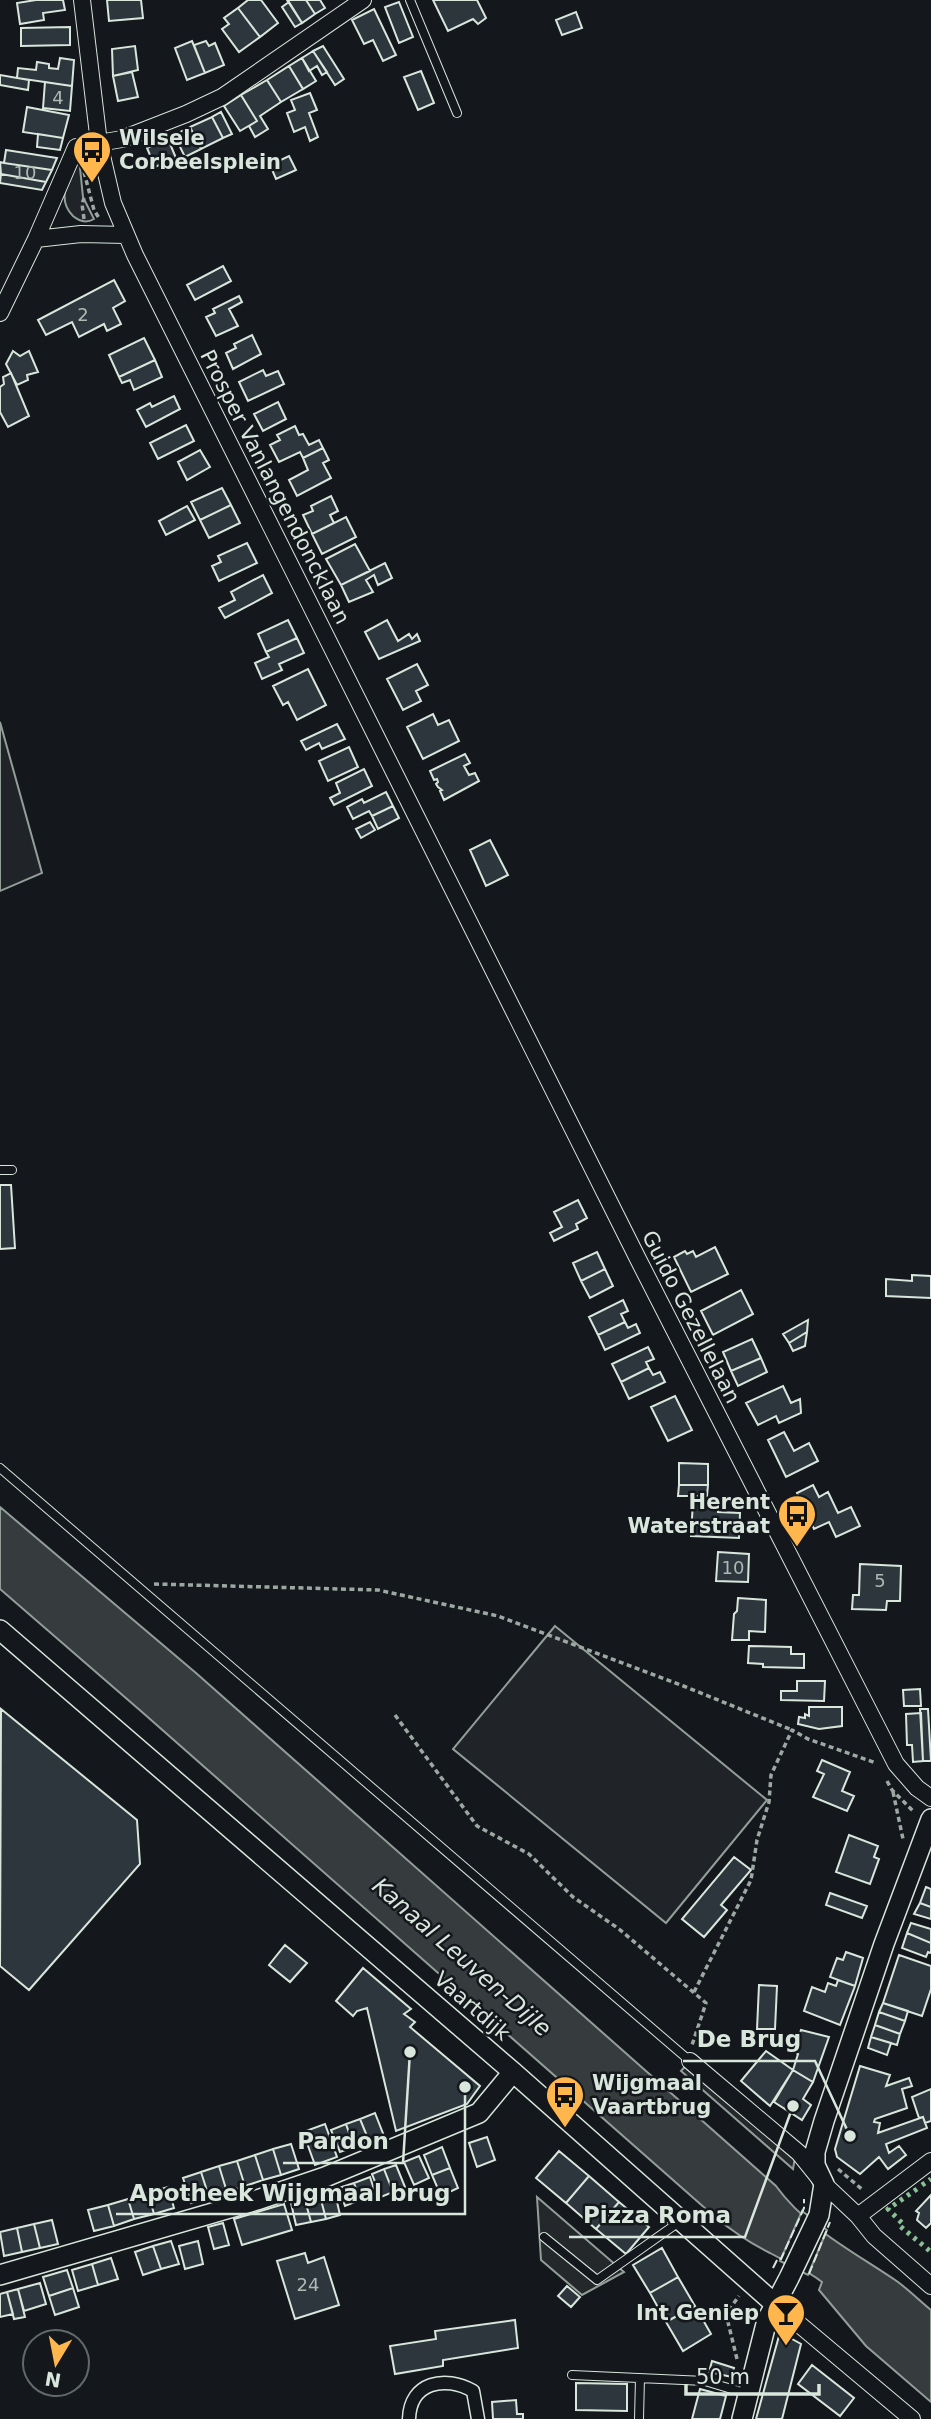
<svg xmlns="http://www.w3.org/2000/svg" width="931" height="2419" font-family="'DejaVu Sans',sans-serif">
<rect width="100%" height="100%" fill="#14181c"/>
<path fill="#202428" stroke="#939e99" stroke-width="2" d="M79 158 83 197 94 219C87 223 80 222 73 216 55 198 70 178 79 158Z
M0 722 42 873 0 891Z
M555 1626 767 1800 666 1923 453 1749Z"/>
<path fill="#24282b" stroke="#939e99" stroke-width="2" d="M690 2061 796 2152 793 2169 681 2071Z
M537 2197 624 2272 582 2295 541 2260Z"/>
<path fill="#363b3e" stroke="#939e99" stroke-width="2" d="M0 1507 196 1673 776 2186C807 2229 856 2253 898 2282 910 2291 920 2301 931 2310V2402L866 2346 819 2290 822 2282C806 2269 788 2263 770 2253 750 2243 732 2231 715 2217L142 1712 0 1589Z"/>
<path fill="#14181c" stroke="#939e99" stroke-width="2" d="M802 2211 827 2230 808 2275 780 2261Z"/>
<path fill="#2c363c" stroke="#d8e6dc" stroke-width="2" d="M36 0H63L65 10 43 13 44 20 20 24 17 3Z
M107 0H141L143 18 109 21Z
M248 0H261L278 23 260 37 238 8Z
M287 0H306L315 14 302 23Z
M306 0H320L325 8 315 14Z
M433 0H477L486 18 478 24 473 19 448 31Z
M289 2 302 23 295 27 282 7Z
M399 2 413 37 399 43 385 7Z
M238 8 260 37 239 52 222 29 229 24 224 18Z
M374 9 396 55 383 61 373 40 364 44 352 20Z
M576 12 582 28 562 35 556 20Z
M70 27V45L21 46V28Z
M192 41 205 73 187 80 175 48Z
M206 41 209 46 215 43 224 65 205 73 194 45Z
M135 46 138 70 113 76 112 49Z
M323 46 344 79 335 85 313 51Z
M313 51 327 72 322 75 317 66 309 71 302 58Z
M60 58 74 60 72 86 17 78 18 68 36 70 37 62 49 64V68L58 69Z
M302 58 316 81 303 89 289 66Z
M289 66 303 89 281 102 267 80Z
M421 71 434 103 418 110 404 77Z
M132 72 138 97 118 101 113 76Z
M0 75 29 80 28 90 0 85Z
M267 80 281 102 260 116 268 129 255 137 249 126 257 121 241 95Z
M45 82 72 86 70 111 43 108Z
M310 93 317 110 309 113 318 137 310 141 305 127 294 132 287 113 295 110 291 100Z
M241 95 257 121 240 131 224 106Z
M27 107 69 115 63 138 23 132Z
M221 112 232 134 223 138 212 117Z
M212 117 223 138 201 149 190 127Z
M190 127 201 149 185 157 174 135Z
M38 134 63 138 60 150 37 147Z
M168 139 176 158 155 167 147 148Z
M6 150 57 158 52 170 4 163Z
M289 156 296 170 276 179 270 165Z
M0 162 4 163 52 170 46 182 1 174Z
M1 174 46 182 42 190 0 183Z
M223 266 231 281 195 300 187 285Z
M114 280 125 301 113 308 121 324 107 331 104 324 79 337 72 322 46 335 38 320Z
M239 296 242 302 229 309 238 326 216 336 206 317 215 313 213 309Z
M252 335 261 354 233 369 226 353 236 348 234 344Z
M144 338 155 360 119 377 109 355Z
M13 351 20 356 29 351 38 372 27 375 28 380 17 385 6 364Z
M155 360 162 377 134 390 130 380 122 383 119 377Z
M263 370 266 376 278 371 284 384 248 401 239 382Z
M11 373 29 416 8 427 0 412V387L4 384 3 377Z
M174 396 180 409 146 427 137 410 150 403 152 407Z
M278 402 286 419 263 431 254 414Z
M186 425 194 441 158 459 150 443Z
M295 426 299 435 303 434 309 445 319 440 323 448 303 458 300 452 279 462 270 445 280 440 277 435Z
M323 448 329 460 323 463 331 478 297 496 289 480 308 470 303 458Z
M200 450 210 467 187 480 178 462Z
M222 488 231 505 200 520 191 502Z
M331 496 338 511 330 515 334 523 312 534 303 515 313 511 311 506Z
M231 505 240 523 209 538 200 520Z
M187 506 195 520 166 535 159 521Z
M346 517 356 537 322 554 312 534Z
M247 543 257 563 219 581 212 566 221 562 218 556Z
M355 544 370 571 341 585 326 559Z
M385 563 392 578 378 585 374 575 366 580 373 592 349 602 341 585Z
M263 575 272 593 225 618 219 608 235 600 231 592Z
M288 620 297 638 266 652 258 634Z
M387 620 398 641 409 634 412 639 417 634 420 641 379 659 365 632Z
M297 638 304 653 279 664 282 670 262 679 255 663 269 657 266 652Z
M417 664 428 685 416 691 421 701 403 710 387 679Z
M308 669 326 705 297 720 288 702 283 705 273 686Z
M433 714 438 725 449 720 459 741 423 759 407 727Z
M337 724 345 739 322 749 319 743 306 750 301 741Z
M349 747 358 767 328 781 319 761Z
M465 754 470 763 464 766 469 775 475 773 479 781 444 800 440 791 442 790 438 787 436 784 438 782 437 779 434 780 430 771Z
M364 769 372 786 334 805 330 798 340 793 336 783Z
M386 792 393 806 372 816 369 811 353 819 347 807 362 799 364 803Z
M393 806 399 818 378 829 372 816Z
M370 822 375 830 361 838 356 829Z
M490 840 508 875 486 886 470 850Z
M0 1185H11L15 1248 0 1249Z
M578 1200 587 1218 576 1224 578 1229 554 1241 550 1233 562 1227 554 1212Z
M715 1247 728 1274 691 1292 674 1257 685 1251 687 1254 693 1251 696 1257Z
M597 1252 605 1269 581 1281 573 1263Z
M605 1269 613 1286 590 1298 581 1281Z
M912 1275 931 1276V1298L886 1296V1279L912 1281Z
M741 1290 753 1314 713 1335 701 1311Z
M623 1300 628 1311 621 1314 625 1322 598 1335 589 1317Z
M808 1320 807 1332 789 1343 783 1334Z
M625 1322 628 1328 636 1324 640 1333 605 1350 598 1335Z
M807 1332 805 1346 793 1351 789 1343Z
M752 1339 761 1358 731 1371 723 1352Z
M648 1347 654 1359 646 1362 649 1368 621 1382 612 1364Z
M761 1358 767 1372 738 1386 731 1371Z
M649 1368 653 1375 660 1372 665 1382 629 1399 621 1382Z
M783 1386 791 1403 800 1399 801 1413 779 1423 776 1416 758 1425 746 1403Z
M675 1396 692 1430 668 1441 651 1407Z
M784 1432 794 1451 809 1443 818 1461 786 1477 768 1440Z
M679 1463 708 1464V1485H679Z
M679 1485H708L707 1496H678Z
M813 1485 819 1497 828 1492 838 1513 851 1507 860 1526 836 1537 829 1522 814 1529 797 1493Z
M693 1501 718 1503V1512L740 1513 739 1538 691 1536Z
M718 1552 749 1554 748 1582 716 1581Z
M860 1564 901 1566 900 1601H887L886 1610 852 1609 853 1595H859Z
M738 1598 766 1600 765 1632 749 1631V1640H732L734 1614 737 1611Z
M749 1646 791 1647V1654H804V1668L763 1667V1664L748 1663Z
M797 1681H825L824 1701 781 1700V1691H797Z
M920 1689 921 1706H904L903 1690Z
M809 1707H842V1726L819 1729 798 1724 799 1717 805 1718V1714L809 1716Z
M1 1709 137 1820 140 1864 29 1990 0 1966Z
M920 1709H928L931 1761H923Z
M921 1713 923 1761 913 1762 912 1745H907L906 1714Z
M822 1760 850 1772 842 1791 854 1796 847 1811 813 1797 824 1774 817 1771Z
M849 1835 878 1846 874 1857 879 1859 870 1884 836 1872Z
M734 1857 751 1870 721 1905 727 1910 704 1937 682 1919Z
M926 1887 931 1889V1907L920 1903Z
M830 1893 867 1906 862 1918 826 1905Z
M920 1903 931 1907V1919L914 1914Z
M911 1923 931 1929V1943L907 1933Z
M907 1933 931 1943V1953L928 1952 926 1957 902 1948Z
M285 1945 307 1963 290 1982 269 1965Z
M846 1952 863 1958 855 1986 830 1977 837 1958 843 1960Z
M899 1955 931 1966V1989L922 2016 883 2003Z
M363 1968 411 2009 404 2014 415 2022 410 2027 480 2086 467 2104 396 2131 367 2008 357 2011 353 2016 336 2001Z
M838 1980 855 1986 840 2025 804 2011 812 1987 825 1992 828 1983 836 1986Z
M759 1985 777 1986 775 2029H757Z
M883 2003 908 2011 905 2021 879 2012Z
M879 2012 905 2021 900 2034 875 2025Z
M875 2025 900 2034 897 2045 871 2037Z
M801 2030 829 2037 813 2082 793 2070 798 2054 794 2052Z
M871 2037 891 2043 887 2055 868 2048Z
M766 2051 793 2070 770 2106 741 2081Z
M860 2066 890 2075 886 2086 909 2078 912 2086 902 2089 907 2108 875 2119 874 2122 880 2123 878 2133 923 2117 927 2128 886 2144 889 2153 899 2146 906 2155 888 2169 879 2157 860 2174 837 2157 835 2149Z
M793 2070 813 2082 803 2099 811 2105 802 2120 774 2102Z
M931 2089V2121L925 2123 923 2117 919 2118 912 2097Z
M375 2113 384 2136 369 2141 360 2119Z
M360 2119 369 2141 354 2147 346 2124Z
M325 2124 337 2157 315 2165 303 2132Z
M346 2124 354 2147 340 2152 331 2130Z
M487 2137 495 2160 477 2167 469 2143Z
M291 2144 299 2169 281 2175 273 2149Z
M442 2147 450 2168 432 2175 424 2155Z
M273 2149 281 2175 263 2180 255 2155Z
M559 2151 589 2176 566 2203 536 2178Z
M255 2155 263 2180 245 2186 237 2161Z
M419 2156 429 2178 414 2185 404 2162Z
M237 2161 245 2186 227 2192 219 2166Z
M396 2165 405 2187 393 2192 384 2169Z
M219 2166 227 2192 209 2197 201 2172Z
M450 2168 458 2188 441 2196 432 2175Z
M384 2169 393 2192 381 2197 372 2174Z
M201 2172 209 2197 191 2203 183 2178Z
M589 2176 619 2202 596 2229 566 2203Z
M370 2177 376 2195 360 2200 354 2183Z
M354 2183 360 2200 345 2206 339 2188Z
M168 2187 174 2208 154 2214 148 2193Z
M148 2193 154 2214 134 2219 128 2199Z
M335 2193 340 2215 326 2219 320 2196Z
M931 2195V2223L926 2228 917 2220 919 2213 916 2211Z
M320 2196 326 2219 311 2222 305 2200Z
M128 2199 134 2219 114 2226 108 2205Z
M305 2200 311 2222 296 2225 291 2203Z
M619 2202 649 2227 626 2254 596 2229Z
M284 2204 292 2230 242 2245 234 2219Z
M108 2205 114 2226 94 2231 88 2210Z
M52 2220 58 2244 40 2248 34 2224Z
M223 2223 229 2245 214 2249 208 2227Z
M34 2224 40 2248 22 2252 17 2228Z
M17 2228 22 2252 4 2256 0 2232Z
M171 2241 179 2264 161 2269 153 2246Z
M198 2241 203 2264 185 2269 179 2246Z
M153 2246 161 2269 143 2275 135 2252Z
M662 2248 678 2277 650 2293 633 2265Z
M305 2253 308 2263 324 2257 339 2305 295 2319 277 2261Z
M111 2258 118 2279 98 2285 92 2264Z
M92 2264 98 2285 78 2291 72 2270Z
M67 2270 73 2288 49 2296 43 2277Z
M678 2277 695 2306 666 2322 650 2293Z
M40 2283 46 2304 24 2311 18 2289Z
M567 2286 580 2297 571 2307 558 2296Z
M73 2288 79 2307 55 2315 49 2296Z
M18 2289 25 2317 14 2319 7 2292Z
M7 2292 13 2314 0 2317V2294Z
M695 2306 711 2334 683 2351 666 2322Z
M515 2320 518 2348 443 2360V2366L395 2374 390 2346 436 2339 435 2331Z
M783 2334 801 2344 782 2419H756L779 2336Z
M712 2361 734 2368 732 2377 709 2372Z
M812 2365 854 2398 840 2416 798 2384Z
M576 2383 627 2384V2411L576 2410Z
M700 2389 726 2396 720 2419H692Z
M516 2400 517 2414H523V2419H493L492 2402Z"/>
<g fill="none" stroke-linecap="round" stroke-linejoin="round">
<defs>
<path id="service" d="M410 0 457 113
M0 1170H12
M0 1468 690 2061
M544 2237 597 2280 679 2222
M572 2375 705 2381 748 2394
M639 2419 640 2378"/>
<path id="pedestrian" d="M409 2419C410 2382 445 2375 473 2391L478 2419"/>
<path id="minor" d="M82 0 99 143 113 203 135 255 638 1259 896 1764 917 1788 931 1798
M99 143 122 139 186 114 222 97 363 0
M36 239 81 234 126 235
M0 313 36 239 76 147
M690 2061 799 2153 824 2184 858 2216 874 2236 931 2286
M858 2216 931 2161
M775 2304 912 2419"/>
<path id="tertiary" d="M0 1630 513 2072 775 2304
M0 2275 257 2200 325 2177 479 2113 513 2072
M742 2419 767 2320 789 2278 819 2215 824 2184 815 2165V2152L824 2121 884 1944 931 1819"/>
</defs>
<use href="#service" stroke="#d8e6dc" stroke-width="10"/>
<use href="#pedestrian" stroke="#d8e6dc" stroke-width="15"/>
<use href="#minor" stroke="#d8e6dc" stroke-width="18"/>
<use href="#tertiary" stroke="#d8e6dc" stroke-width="22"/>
<path stroke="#9da8a2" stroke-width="3.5" stroke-dasharray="5 3.5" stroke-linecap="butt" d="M84 172 94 210 99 218
M84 219 82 204 84 198
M154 1584 378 1590 498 1616 686 1687 792 1730
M395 1715 477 1826 529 1854 573 1897 619 1929 706 2003 692 2045
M887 1781 892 1790 914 1812
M893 1792 903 1839
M694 1992 751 1880 757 1840 769 1802 771 1775 792 1730 808 1739 876 1763
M838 2169 864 2191
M737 2359 726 2314 739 2296"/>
<use href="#service" stroke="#14181c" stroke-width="8"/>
<use href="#pedestrian" stroke="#14181c" stroke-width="12"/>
<use href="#minor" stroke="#14181c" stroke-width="16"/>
<use href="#tertiary" stroke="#14181c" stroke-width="19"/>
<path stroke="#8ac095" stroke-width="5" stroke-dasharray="3.5 5" stroke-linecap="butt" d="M922 2185 931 2179
M917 2189 888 2209 902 2223 900 2226 931 2252"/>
<path stroke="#d8e6dc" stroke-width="2" stroke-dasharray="9 3.5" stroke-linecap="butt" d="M773 2268 778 2258 781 2259 804 2208V2199
M809 2274 830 2222"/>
</g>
<defs>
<symbol id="bus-pin" viewBox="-11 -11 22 30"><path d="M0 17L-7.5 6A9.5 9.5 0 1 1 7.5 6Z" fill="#ffb74d" stroke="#14181c"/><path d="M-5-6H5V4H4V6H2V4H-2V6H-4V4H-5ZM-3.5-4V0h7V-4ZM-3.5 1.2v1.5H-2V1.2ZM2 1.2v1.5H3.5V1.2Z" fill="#111"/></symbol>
<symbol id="bar-pin" viewBox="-11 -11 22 30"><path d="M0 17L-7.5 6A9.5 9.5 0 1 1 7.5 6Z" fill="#ffb74d" stroke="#14181c"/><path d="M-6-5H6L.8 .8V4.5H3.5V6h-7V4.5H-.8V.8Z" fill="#111"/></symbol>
</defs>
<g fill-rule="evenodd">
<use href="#bus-pin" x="70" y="128" width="44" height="60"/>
<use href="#bus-pin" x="775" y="1492" width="44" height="60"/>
<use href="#bus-pin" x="543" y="2073" width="44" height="60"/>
<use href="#bar-pin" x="764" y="2291" width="44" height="60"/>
</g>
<g text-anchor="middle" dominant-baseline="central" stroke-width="5" stroke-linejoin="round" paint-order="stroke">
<g font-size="18" fill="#adbab4">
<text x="58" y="97">4</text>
<text x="25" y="172">10</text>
<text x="83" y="314">2</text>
<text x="733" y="1567">10</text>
<text x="880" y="1580">5</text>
<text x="308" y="2284">24</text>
</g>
<g font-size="21" font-weight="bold" fill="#d8e6dc" stroke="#14181c" text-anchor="start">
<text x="119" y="138">Wilsele<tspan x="119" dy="24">Corbeelsplein</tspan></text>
<text x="770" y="1502" text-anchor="end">Herent<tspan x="770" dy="24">Waterstraat</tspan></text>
<text x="592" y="2083">Wijgmaal<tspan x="592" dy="24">Vaartbrug</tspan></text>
<text x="759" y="2313" text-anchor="end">Int Geniep</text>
</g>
<g font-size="21" fill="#d8e6dc" stroke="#14181c">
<text transform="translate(275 487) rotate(63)">Prosper Vanlangendoncklaan</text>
<text transform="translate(691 1317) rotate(63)">Guido Gezellelaan</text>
<text transform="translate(472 2006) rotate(41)">Vaartdijk</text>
</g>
<g font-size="23" font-style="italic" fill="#d8e6dc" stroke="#14181c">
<text transform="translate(462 1957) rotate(41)">Kanaal Leuven-Dijle</text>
</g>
</g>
<path fill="none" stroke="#d8e6dc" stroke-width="2.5" d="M850 2136L815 2061H683M410 2052L403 2163H283M465 2087L465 2214H116M793 2106L745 2237H569"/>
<g fill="#d8e6dc" stroke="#14181c" stroke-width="2.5">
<circle cx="850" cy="2136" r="7"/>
<circle cx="410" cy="2052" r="7"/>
<circle cx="465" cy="2087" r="7"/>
<circle cx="793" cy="2106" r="7"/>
</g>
<g font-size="23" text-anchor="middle" font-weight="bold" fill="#d8e6dc" stroke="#14181c" stroke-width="5" stroke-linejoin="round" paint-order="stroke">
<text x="749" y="2047">De Brug</text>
<text x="343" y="2149">Pardon</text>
<text x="290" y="2201">Apotheek Wijgmaal brug</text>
<text x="657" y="2223">Pizza Roma</text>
</g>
<g transform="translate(56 2363) rotate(190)"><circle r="33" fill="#14181c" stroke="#626a69" stroke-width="2"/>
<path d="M0-5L12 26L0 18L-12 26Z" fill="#ffb74d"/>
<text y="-10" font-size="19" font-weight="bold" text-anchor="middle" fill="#d8e6dc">N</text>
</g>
<path d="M686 2384v10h133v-10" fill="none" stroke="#d8e6dc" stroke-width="3.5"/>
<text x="696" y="2384" font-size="21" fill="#d8e6dc" stroke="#14181c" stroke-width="5" paint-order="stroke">50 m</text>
</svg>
